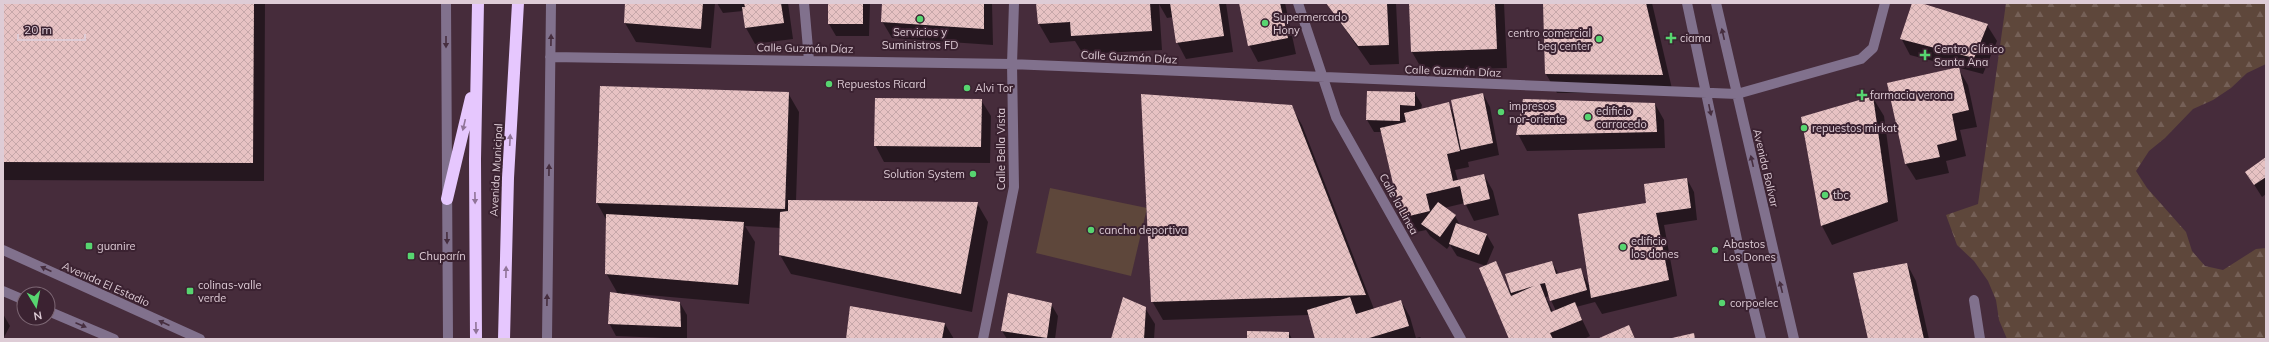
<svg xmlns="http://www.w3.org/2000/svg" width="2269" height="342" font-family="Mulish,sans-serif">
<defs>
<pattern id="forest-firs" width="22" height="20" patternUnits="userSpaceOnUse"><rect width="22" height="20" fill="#5e473b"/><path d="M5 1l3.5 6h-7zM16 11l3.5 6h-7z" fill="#756057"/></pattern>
<pattern id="building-cross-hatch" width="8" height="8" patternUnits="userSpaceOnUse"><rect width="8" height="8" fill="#e7c2c3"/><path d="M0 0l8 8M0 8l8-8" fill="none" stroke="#c6a7a9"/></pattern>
</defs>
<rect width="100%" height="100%" fill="#462c3b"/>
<path fill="url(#forest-firs)" d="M2006 3H2266V64L2247 73 2231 88 2213 100 2193 109 2165 138 2149 151 2136 171 2147 188 2186 232 2192 251 2205 266 2223 270 2256 249 2266 248V339H2007L1999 320 1996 300 1988 281 1974 261 1957 245 1946 215 1978 204Z"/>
<path fill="#5e473b" d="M1050 188 1147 208 1131 276 1036 253Z"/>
<path fill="#0007" fill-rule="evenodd" d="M3 3H265L264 181 3 180Z
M626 3H715L711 48 636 42 625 23Z
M717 3H788L793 39 755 44 746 28 743 11 723 13Z
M829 3H870L869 36H836L829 24Z
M883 3H992L993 45 892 38 882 21Z
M1037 3H1226L1233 52 1186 59 1177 42 1173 17 1167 18 1159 4 1162 50 1083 54 1075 41 1050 43 1039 24Z
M1240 3H1285L1296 54 1258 62 1249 45Z
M1327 3H1396L1399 64 1370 65Z
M1410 3H1504L1507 68 1423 71 1412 52Z
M1544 3H1652L1673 93H1557L1546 74Z
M1913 3 1987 25 1997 41 1983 74 1910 55 1901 38Z
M1958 68 1968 85 1977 127 1960 130 1966 156 1946 161 1949 173 1916 180 1906 164 1888 84Z
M1368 92 1415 93 1422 105 1421 109 1448 103 1454 114 1483 94 1490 107 1499 155 1468 162 1469 167 1455 170 1458 181 1484 175 1493 191 1499 215 1474 221 1465 203 1444 208 1455 216 1460 225 1487 235 1494 247 1486 266 1495 262 1509 290 1552 262 1559 275 1580 269 1591 289 1647 204 1687 179 1694 192 1697 220 1664 225 1677 296 1602 314 1595 302 1576 307 1590 336 1584 339H1510L1486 266 1457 256 1450 245 1447 249 1430 236 1426 230 1412 233 1402 217 1382 132H1374L1367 120ZM1549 296 1556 311 1553 312 1546 297Z
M788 93 799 112 796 201 977 203 988 222 972 312 791 274 780 255 781 228 745 226 755 242 749 304 625 293V295L680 303 687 315V339L616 336 609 323 618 294 606 273 607 221 597 203Z
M1873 98 1884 116 1898 221 1832 245 1822 226 1802 118Z
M981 100 991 116 990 163 884 162 875 145Z
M1655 104 1664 120 1665 148 1527 151 1518 134Z
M1291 106 1302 125 1374 309 1401 301 1410 317 1416 338 1420 337 1422 339H1317L1309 315 1163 320 1152 301Z
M2266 158V194L2262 197 2246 172Z
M1907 264 1916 281 1929 339H1869Z
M1051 304 1058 316 1055 339H1007L1002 331Z
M1145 308 1155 324 1154 339H1112Z
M3 314 10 326 3 339Z
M945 324 954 339H847Z
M1289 333 1292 339H1248Z"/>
<path fill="url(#building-cross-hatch)" d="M3 3H254L253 163 3 162Z
M625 3H703L701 29 624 23Z
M744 3H781L784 23 745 28 742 7H745Z
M828 3H863V24H828Z
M882 3H984V29L881 22Z
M1036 3H1150L1152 31 1071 36 1070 22 1038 24Z
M1170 3H1219L1224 36 1176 43Z
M1239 3H1280L1288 38 1248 46Z
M1326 3H1387L1389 45 1358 46Z
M1409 3H1495L1497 49 1411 52Z
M1543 3H1646L1663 75 1545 74Z
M1912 3H1921L1988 24 1974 58 1900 39Z
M1959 67 1969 110 1952 114 1957 140 1937 145 1940 157 1905 164 1887 83Z
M600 86 789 92 785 209 596 203Z
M1367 91 1415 92V106L1400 105V121L1366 120Z
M1483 93 1493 143 1461 150 1451 100Z
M1141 94 1292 105 1366 295 1151 302Z
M1873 96 1888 202 1821 226 1801 117Z
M875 98 982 99 981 147 874 146Z
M1523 99 1655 103 1657 132 1516 135Z
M1449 102 1460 151 1447 154 1453 181 1484 174 1490 199 1464 205 1460 186 1426 194 1430 211 1401 218 1380 128 1406 122 1404 113Z
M2266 157V177L2254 185 2245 172Z
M1687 178 1691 208 1656 213 1669 280 1591 298 1578 214 1646 203 1644 184Z
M788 200 978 202 961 294 779 255 780 212 788 211Z
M1438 202 1456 215 1440 237 1421 224Z
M606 214 744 222 738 285 605 274Z
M1456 223 1487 234 1479 255 1449 244Z
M1496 261 1511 296 1534 286 1511 293 1505 274 1552 261 1556 274 1581 268 1587 290 1550 301 1545 283 1540 284 1551 312 1575 302 1582 320 1550 333 1553 339H1509L1479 268Z
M1907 263 1924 339H1868L1853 273Z
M610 292 680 302 681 327 608 324Z
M1008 293 1052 303 1047 338 1001 331Z
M1123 297 1146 307 1144 339H1111Z
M1350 297 1356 314 1401 300 1409 326 1366 339H1315L1307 310Z
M850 306 945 323 942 339H846Z
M1629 325 1635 339H1597Z
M1247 331 1289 332V339H1247Z
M1694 333 1695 339H1672V338Z"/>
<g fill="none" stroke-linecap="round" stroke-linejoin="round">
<path stroke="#81718d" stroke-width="10" d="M446 3 448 339
M804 3 809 60
M1298 3 1336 117 1461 339
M1687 3 1740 254 1761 339
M1716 3 1794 339
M550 57 1012 64 1737 94 1861 59 1873 48 1885 3
M3 250 200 339
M3 291 24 300
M1974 300 1980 339
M48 311 114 339
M547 339 551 3
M983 339 1014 187 1012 64 1014 3"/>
<path stroke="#e6c7fe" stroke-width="12" d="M447 199 471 98
M476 339 475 159 478 3
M504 339 508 178 518 3"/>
</g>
<defs><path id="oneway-solid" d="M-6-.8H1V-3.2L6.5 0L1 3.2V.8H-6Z"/></defs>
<g fill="#462e3f">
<use href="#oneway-solid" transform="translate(1723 34) rotate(-103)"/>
<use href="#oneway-solid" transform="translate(551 40) rotate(-89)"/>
<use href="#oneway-solid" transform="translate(446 42) rotate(90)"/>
<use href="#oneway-solid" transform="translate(1710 110) rotate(78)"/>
<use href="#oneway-solid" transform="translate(1752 161) rotate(-103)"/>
<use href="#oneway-solid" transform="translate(549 170) rotate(-89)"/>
<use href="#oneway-solid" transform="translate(447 238) rotate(89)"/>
<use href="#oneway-solid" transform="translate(46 269) rotate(-156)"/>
<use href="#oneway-solid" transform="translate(1781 287) rotate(-104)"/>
<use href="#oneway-solid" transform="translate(547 300) rotate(-89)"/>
<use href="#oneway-solid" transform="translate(164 323) rotate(-156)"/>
<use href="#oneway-solid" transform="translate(81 325) rotate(23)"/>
</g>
<g fill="#907498">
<use href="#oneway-solid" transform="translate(464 125) rotate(103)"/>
<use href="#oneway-solid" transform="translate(510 140) rotate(-87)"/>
<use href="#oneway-solid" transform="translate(475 198) rotate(89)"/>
<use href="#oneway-solid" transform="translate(506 272) rotate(-89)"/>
<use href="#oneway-solid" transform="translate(476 328) rotate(89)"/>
</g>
<g fill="#57d570" stroke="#3b2231" stroke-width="1.5">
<circle cx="920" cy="19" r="4"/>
<circle cx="1265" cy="23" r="4"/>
<path d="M1669 32h4v4h4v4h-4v4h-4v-4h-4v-4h4z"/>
<circle cx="1599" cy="39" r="4"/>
<path d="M1923 49h4v4h4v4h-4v4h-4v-4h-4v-4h4z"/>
<circle cx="829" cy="84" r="4"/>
<circle cx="967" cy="88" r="4"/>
<path d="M1860 89h4v4h4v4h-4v4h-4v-4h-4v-4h4z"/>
<circle cx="1501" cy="112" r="4"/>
<circle cx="1588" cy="117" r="4"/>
<circle cx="1804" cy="128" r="4"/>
<circle cx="973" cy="174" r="4"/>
<circle cx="1825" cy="195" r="4"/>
<circle cx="1091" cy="230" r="4"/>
<rect x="85" y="242" width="8" height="8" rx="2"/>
<circle cx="1623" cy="247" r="4"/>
<circle cx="1715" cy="250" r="4"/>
<rect x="407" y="252" width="8" height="8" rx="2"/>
<rect x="186" y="287" width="8" height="8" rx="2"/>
<circle cx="1722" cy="303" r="4"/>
</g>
<g text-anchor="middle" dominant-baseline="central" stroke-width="4" stroke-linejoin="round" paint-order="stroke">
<g font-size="11" fill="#deccd6" stroke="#3b2231" text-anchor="start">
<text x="1273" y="17">Supermercado<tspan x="1273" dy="13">Hony</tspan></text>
<text x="920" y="32" text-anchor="middle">Servicios y<tspan x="920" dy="13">Suministros FD</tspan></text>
<text x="1591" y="33" text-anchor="end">centro comercial<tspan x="1591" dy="13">beg center</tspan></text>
<text x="1680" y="38">ciama</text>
<text x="1934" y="49">Centro Clínico<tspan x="1934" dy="13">Santa Ana</tspan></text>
<text x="837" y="84">Repuestos Ricard</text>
<text x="975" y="88">Alvi Tor</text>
<text x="1870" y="95">farmacia verona</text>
<text x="1509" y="106">impresos<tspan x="1509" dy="13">nor-oriente</tspan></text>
<text x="1596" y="111">edificio<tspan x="1596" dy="13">carracedo</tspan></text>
<text x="1812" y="128">repuestos mirkat</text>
<text x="965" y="174" text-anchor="end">Solution System</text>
<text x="1833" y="195">tbc</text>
<text x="1099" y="230">cancha deportiva</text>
<text x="1631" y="241">edificio<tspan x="1631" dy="13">los dones</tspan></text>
<text x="1723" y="244">Abastos<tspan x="1723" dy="13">Los Dones</tspan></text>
<text x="97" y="246">guanire</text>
<text x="419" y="256">Chuparín</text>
<text x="198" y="285">colinas-valle<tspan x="198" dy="13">verde</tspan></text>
<text x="1730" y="303">corpoelec</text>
</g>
<g font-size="11" fill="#deccd6" stroke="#3b2231">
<text transform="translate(805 48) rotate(1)">Calle Guzmán Díaz</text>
<text transform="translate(1129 57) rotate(3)">Calle Guzmán Díaz</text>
<text transform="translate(1453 71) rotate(2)">Calle Guzmán Díaz</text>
<text transform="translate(1001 149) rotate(-90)">Calle Bella Vista</text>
<text transform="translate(1766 168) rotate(77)">Avenida Bolívar</text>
<text transform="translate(496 170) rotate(-87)">Avenida Municipal</text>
<text transform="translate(1399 204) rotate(61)">Calle la Linea</text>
<text transform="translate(106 284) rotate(24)">Avenida El Estadio</text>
</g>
</g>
<rect width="2269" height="342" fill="none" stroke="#deccd6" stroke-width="8"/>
<g transform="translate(36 306) rotate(170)"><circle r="19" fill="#3b2231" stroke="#7c6673"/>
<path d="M0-3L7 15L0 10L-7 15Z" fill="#57d570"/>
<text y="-6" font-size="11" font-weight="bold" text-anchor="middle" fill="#deccd6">N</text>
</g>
<path d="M18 34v6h67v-6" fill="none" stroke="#deccd6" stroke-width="2"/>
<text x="24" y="34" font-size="12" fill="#deccd6" stroke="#3b2231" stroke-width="3" paint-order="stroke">20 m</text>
</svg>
